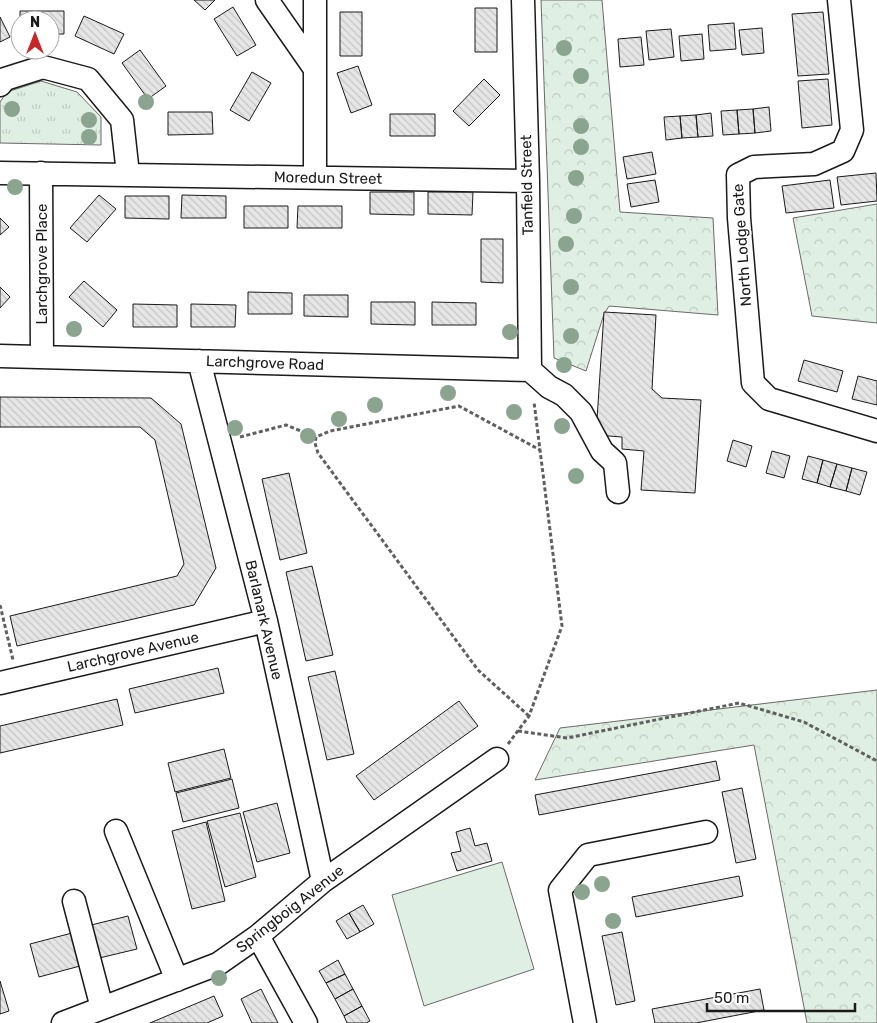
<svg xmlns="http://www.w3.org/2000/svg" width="877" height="1023" font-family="Rubik,sans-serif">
<defs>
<pattern id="grass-tufts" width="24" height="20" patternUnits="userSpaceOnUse" patternTransform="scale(1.25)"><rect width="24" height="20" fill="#e0efe3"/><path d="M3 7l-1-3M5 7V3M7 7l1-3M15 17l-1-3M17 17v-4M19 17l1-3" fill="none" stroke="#c0ccc2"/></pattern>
<pattern id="forest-crowns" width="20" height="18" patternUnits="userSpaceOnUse" patternTransform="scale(1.25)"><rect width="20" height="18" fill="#e0efe3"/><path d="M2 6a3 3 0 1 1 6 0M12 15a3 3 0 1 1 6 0" fill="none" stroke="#c0ccc2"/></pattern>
<pattern id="building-back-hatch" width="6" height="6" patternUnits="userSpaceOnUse" patternTransform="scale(1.25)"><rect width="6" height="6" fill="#e6e6e6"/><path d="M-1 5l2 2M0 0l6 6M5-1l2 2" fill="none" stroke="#c5c5c5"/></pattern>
</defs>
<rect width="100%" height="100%" fill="#fff"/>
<path fill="url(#grass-tufts)" stroke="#6a6a6a" d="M41 81 77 92 101 117V145L0 143V102L7 92Z"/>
<path fill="url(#forest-crowns)" stroke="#6a6a6a" d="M541 0H602L620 212 713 218 718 315 609 306 604 314 586 371 554 358Z
M877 204V323L812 316 793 218Z
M877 690V1023H807L754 745 535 780 560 728Z"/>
<path fill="#e0efe3" stroke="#6a6a6a" d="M502 862 534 969 424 1006 392 895Z"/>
<path fill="url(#building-back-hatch)" stroke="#1a1a1a" d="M194 0H215L205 10Z
M233 7 256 45 237 56 214 19Z
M475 8H497V52H475Z
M20 11H64V34H50V20H20V33Z
M340 12H362V56H340Z
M823 12 829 74 798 76 792 14Z
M84 16 124 34 114 54 75 36Z
M0 17 10 37 0 42Z
M734 23 736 49 710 51 708 25Z
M762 28 764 53 742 55 739 30Z
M671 29 674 57 649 60 646 31Z
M702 34 704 59 681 61 679 36Z
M641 37 644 65 620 67 618 39Z
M140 50 166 86 148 99 122 63Z
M358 66 372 105 351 113 337 73Z
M252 72 271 83 249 121 230 110Z
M484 79 500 95 469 126 453 111Z
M828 79 832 125 802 128 798 81Z
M769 107 771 131 755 133 753 109Z
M753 109 755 133 739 134 737 110Z
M737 110 739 134 723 135 721 111Z
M168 112H212L213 134 168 135Z
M711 113 713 136 698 137 696 115Z
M390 114H435V136H390Z
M696 115 698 137 682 138 680 116Z
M680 116 682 138 666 140 664 117Z
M652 152 656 174 627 179 623 157Z
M876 173 877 201 841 205 837 177Z
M655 180 659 202 631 207 627 184Z
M830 180 834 208 786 213 782 186Z
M370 192H414V215L370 214Z
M428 192H473L472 215 428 214Z
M99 195 116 209 87 242 70 228Z
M182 195 226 196V218H181Z
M125 196H169V219L125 218Z
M244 206H288V228H244Z
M298 206H342V228H297Z
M0 218 9 227 0 235Z
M481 239H503V283L481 282Z
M84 281 117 310 103 327 69 297Z
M0 287 10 297 0 308Z
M248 292 292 293V314H248Z
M304 295H348V317L304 316Z
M371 302H415V325L371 324Z
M432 302 476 303V325H432Z
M133 304 177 305V327H133Z
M191 304 236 305 235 327H191Z
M604 312 656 315 652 389 662 398 701 400 695 493 641 490 644 451 622 449V437L596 435Z
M804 360 843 371 837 392 798 381Z
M858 376 877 381V405L852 399Z
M0 397 151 398 181 424 216 568 194 605 17 646 10 616 177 576 184 564 155 440 140 427H0Z
M733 440 752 446 746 467 727 461Z
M772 451 790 456 784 478 766 473Z
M808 456 823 460 817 483 802 479Z
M823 460 837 464 830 487 817 483Z
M837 464 852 468 846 491 830 487Z
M852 468 867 472 860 495 846 491Z
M289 473 307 553 280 560 262 479Z
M312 566 333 655 306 661 286 572Z
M218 668 224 693 135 713 129 689Z
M335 671 354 754 327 760 308 677Z
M117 699 123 725 0 753V726Z
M459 701 478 726 374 800 356 776Z
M224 749 231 778 175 792 168 763Z
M716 761 720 780 539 815 535 795Z
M232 779 239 808 183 822 176 793Z
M742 788 756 859 736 863 722 792Z
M277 803 290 853 257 862 243 812Z
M240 813 256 877 225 887 207 821Z
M206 822 225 901 192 909 172 831Z
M470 828 475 846 487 843 492 861 457 871 451 853 461 851 456 832Z
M739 876 743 896 636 917 632 897Z
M363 905 374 924 360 932 349 913Z
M349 913 360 932 347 939 336 921Z
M128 916 137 949 95 959 87 926Z
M622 932 635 1001 616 1005 602 936Z
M72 933 80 966 39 977 30 944Z
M338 960 345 974 326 983 319 971Z
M345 974 353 989 335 999 326 983Z
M0 981 9 1011 0 1014Z
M261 989 278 1023H252L241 999Z
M353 989 362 1006 344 1016 335 999Z
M760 989 764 1010 696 1023H655L652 1009Z
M214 996 223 1016 207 1023H150Z
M362 1006 370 1021 366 1023H347L344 1016Z"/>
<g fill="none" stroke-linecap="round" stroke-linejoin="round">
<defs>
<path id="minor" d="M267 0 315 69
M315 0V177
M523 0 528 181 530 370
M839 0 852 130 843 151 814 164 754 167 738 175 739 218 753 383 769 399 877 431
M0 85 5 79 43 67 88 79 122 120 128 174
M0 173 528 181
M41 173 42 356
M0 356 530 370
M199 361 266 621 323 881
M530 370 549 387 564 395 581 412 602 451 615 463 618 492
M0 683 266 621
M116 831 177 980
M74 901 102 1008
M258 936 306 1023
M63 1023 218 964 258 936 323 881 497 759
M585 1023 560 890 588 855 706 832"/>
</defs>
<use href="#minor" stroke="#1a1a1a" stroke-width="25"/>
<path stroke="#5f5f5f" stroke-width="3" stroke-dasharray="4 2.5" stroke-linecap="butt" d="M240 437 286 425 316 437
M0 605 13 660
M529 716 478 670 318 453 315 443 316 437 330 431 459 406 540 450
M518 731 567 738 739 703 804 722 877 761
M508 744 529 716 562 626 534 402"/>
<use href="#minor" stroke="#fff" stroke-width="22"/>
</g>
<g fill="#8aa48f">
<circle cx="564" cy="48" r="8"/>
<circle cx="581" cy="76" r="8"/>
<circle cx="146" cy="102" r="8"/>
<circle cx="12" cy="109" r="8"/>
<circle cx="89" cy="120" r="8"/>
<circle cx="581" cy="126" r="8"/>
<circle cx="89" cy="137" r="8"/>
<circle cx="581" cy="147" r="8"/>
<circle cx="576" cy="178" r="8"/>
<circle cx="15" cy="187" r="8"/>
<circle cx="574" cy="216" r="8"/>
<circle cx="566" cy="244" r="8"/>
<circle cx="571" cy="287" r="8"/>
<circle cx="74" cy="329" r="8"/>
<circle cx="510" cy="332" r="8"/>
<circle cx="571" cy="336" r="8"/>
<circle cx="564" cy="365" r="8"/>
<circle cx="448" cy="393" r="8"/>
<circle cx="375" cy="405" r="8"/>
<circle cx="514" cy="412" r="8"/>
<circle cx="339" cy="419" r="8"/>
<circle cx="562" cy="426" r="8"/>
<circle cx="235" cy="428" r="8"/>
<circle cx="308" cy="436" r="8"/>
<circle cx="576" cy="476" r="8"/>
<circle cx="602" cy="884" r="8"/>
<circle cx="582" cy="892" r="8"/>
<circle cx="613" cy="921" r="8"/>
<circle cx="219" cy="978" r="8"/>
</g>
<g text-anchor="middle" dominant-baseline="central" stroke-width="4" stroke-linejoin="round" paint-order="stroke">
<g font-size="15" fill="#1a1a1a" stroke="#fff">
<text transform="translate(328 178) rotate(1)">Moredun Street</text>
<text transform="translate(527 185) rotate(-91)">Tanfield Street</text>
<text transform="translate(742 245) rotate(-94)">North Lodge Gate</text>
<text transform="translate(42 264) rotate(-90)">Larchgrove Place</text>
<text transform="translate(265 363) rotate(2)">Larchgrove Road</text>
<text transform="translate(264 620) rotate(77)">Barlanark Avenue</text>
<text transform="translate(133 652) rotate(-13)">Larchgrove Avenue</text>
<text transform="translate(290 909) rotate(-38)">Springboig Avenue</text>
</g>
</g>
<g transform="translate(35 35)"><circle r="24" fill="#ffffff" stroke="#a3a3a3"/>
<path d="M0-4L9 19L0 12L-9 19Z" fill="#c62828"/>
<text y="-8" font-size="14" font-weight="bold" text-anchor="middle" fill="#1a1a1a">N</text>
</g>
<path d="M707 1003v8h148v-8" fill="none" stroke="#1a1a1a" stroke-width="2.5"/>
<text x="714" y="1003" font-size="15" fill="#1a1a1a" stroke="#ffffff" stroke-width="4" paint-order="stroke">50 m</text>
</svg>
